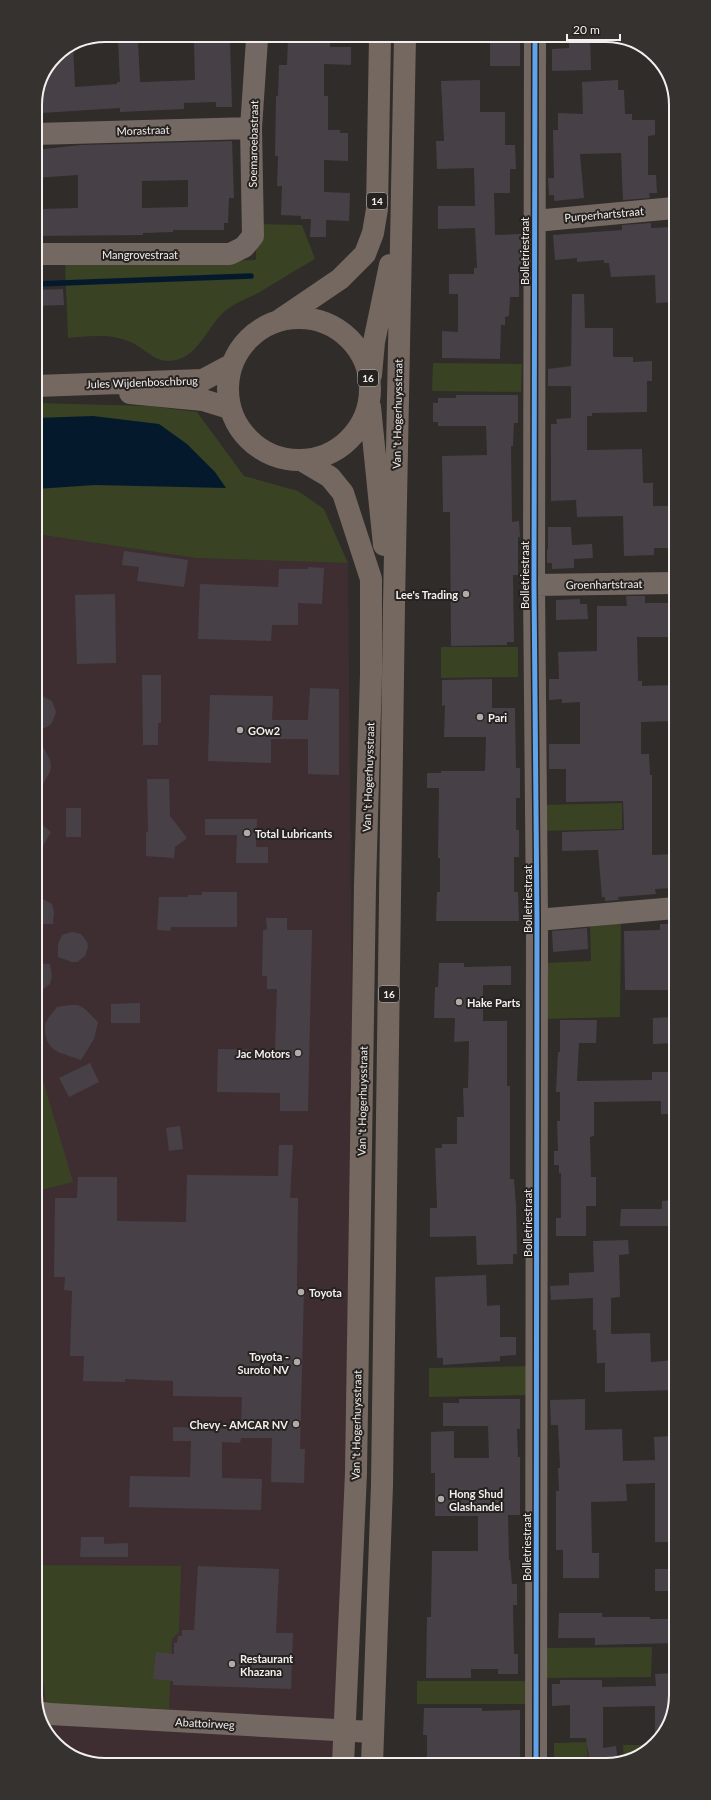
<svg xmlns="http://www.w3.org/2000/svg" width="711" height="1800" font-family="Lato,sans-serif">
<rect width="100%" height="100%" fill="#2f2c2a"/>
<path fill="#3f2e31" d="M36 534 196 558 348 563 354 1246 342 1764 100 1765 59 1748 37 1714Z"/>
<path fill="#394223" d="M256 224 302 225 315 259C296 270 278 281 260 292 249 298 235 303 225 311 206 327 198 361 168 361 155 361 144 349 133 343 112 333 90 336 68 338L65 264 256 260Z
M433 363 522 364 521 392 432 391Z
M36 403 149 406 197 412 244 476 298 491 324 509 348 563 196 558 36 534Z
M441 647H518V677L441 678Z
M622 803V829L541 831V805Z
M621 922 620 1017 545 1019V963L591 961 590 923Z
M37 1060 73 1182 37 1191Z
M529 1366 530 1395 429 1397V1368Z
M37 1565 181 1566 179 1632 172 1639 169 1709 46 1704 37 1628Z
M652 1647 651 1677 546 1678V1648Z
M417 1681H531V1704H417Z
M587 1742 588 1763H554V1743Z
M623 1745H650L624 1763Z"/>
<path fill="#041a2c" d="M93 416 159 424 187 444 215 472 226 488 95 485 36 489V418Z"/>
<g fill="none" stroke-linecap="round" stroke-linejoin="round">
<path stroke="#041a2c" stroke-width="5.5" d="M35 284 251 276"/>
</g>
<path fill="#474147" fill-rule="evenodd" d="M590 35 591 70 552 71V49L569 48V36Z
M490 36H520V66H490Z
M288 38H330V47H351V65L324 64V96H328V130H340V133H348V161L324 160V192L350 193 349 221 326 220V237H310L311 219H301V216L281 215 282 186H277L278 156H275L276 96H278L279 65H287Z
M118 40H138L140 82H143L195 80 194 43 230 42 232 107H216V102L184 103V109L120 112V108L41 113V100H35L56 55 73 43 75 87 117 84V82H120Z
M480 80V112H505V145H515L516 169H510V193H494L495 235 521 234 522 264H519V297H510L509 316 505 317V325H501L500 359 442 358V331L458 332V294H449V274H474V268H477L475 228 438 229V206H475L474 168 437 169 436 141H444L441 81Z
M618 80V90H624L625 114H632V120H655V135L648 136V175H656L657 193H649L650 198 623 200 621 153 580 154 584 198 554 201V195H549L548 178H554L553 130H558V113L583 114 582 82Z
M232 141 234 198H229L228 223H224V230H173V232L143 233V235L35 236V211H42V209L78 208V175L35 178V150L81 145ZM188 180V207L142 208V181Z
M651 223V228L674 227V302L656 303 655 275 611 277 609 263H604V260L577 262V258L555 260 553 235 622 230V225Z
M63 289 64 305 35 306V290Z
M572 294H584L585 328H613V357H633V362L652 361V381H647V412L592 413V416H587V450L642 449 643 483H653V506H674V548H654V555L624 556 623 516 577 517 576 500 551 501V424H557L556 419 571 418V386H548V369L571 366Z
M456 395H518V423H514L513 446H511L512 522 519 521 520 537H518V575H513L514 642H507V645L451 646 450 512H443L442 456 487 455 486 426H438V422H433V403H438V398H456Z
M548 527H571L572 545 592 544 593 558 574 559V568L552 569V563H547V549H548Z
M124 551 188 560 184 587 137 581 139 567 122 565Z
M308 567 324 568 322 604 298 603V625H272L271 641 198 639 200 584 278 587 279 569H308Z
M115 594 116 663 77 664 75 595Z
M626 596H645V603H674V637H637L638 681H642V686L674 685 675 721 641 722V754H649L650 775H652V855L675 854V888L655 889 656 894 618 897 619 900 605 901V897H602L598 850 562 851V832L624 830 623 801 566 802V769H549V744H580V702L562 703V699L549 700V679H559L558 652 597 651V606H627Z
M580 599V604H587L588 619 556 620V600Z
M142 675H161V723H158V745H143Z
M492 679V708H515L516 768H520V798H516V830H519V857H514V892H518L519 921H436L437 892H440V858H438L439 788H427V773H441V771H485L486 737H444L445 705 442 706V680Z
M310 688 339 689V775L308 774V739H271V763L208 761 210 695 273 696 272 720H308Z
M36 693 52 701 56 712 52 723 47 727 36 731Z
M36 733 50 760 51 766 50 772 36 796Z
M147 779H169L170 816 187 838 175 847 174 858 146 856V832H148Z
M66 808H81V837H66Z
M205 819H257L256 847H268V863H236L237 835H205Z
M36 820 51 832 36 858Z
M202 892H237V927H171L170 931 157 930 159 897H188V895H202Z
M36 899 45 900 52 904 54 912 53 924H36Z
M266 918H287V930H312L308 1111H280V1093L217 1092 218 1049 275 1050 277 989H267V976H262L263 930H267Z
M660 924H675V990H625L624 931 660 930Z
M587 928 588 949 553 952 552 931Z
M72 932 81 934 87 942 88 947 85 956 77 962H72L58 957V944L62 935Z
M36 963 50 964 52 976 50 984 36 994Z
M439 963H464V967L511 966V985H483V1021H507V1086H510V1179H514L516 1206 517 1254H513V1264L477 1265 476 1236 430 1237V1208H437L435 1148H442V1144H457V1117H464L463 1088H468L469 1041 454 1042 455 1018H434L435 987H438Z
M140 1003V1023H111V1004Z
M70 1005H78L85 1009 98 1022 94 1039 81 1060 58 1052 52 1048 47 1041 45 1033V1024L49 1017 57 1007Z
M675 1017V1043L653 1044V1018Z
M560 1020H597L596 1043H579L577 1081 652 1080V1072H675V1114H661V1101L594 1102V1136L590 1137 591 1177H596V1206H586V1236H556V1218H561V1173H559V1165H554V1151H558L557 1121H560V1092H556L558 1052H560Z
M90 1063 99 1082 69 1097 59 1078Z
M180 1126 183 1149 169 1151 166 1128Z
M279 1145H293L290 1198H298L297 1288 304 1289 300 1449H305L304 1483 271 1482 272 1438H241L240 1443 222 1442V1478L262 1479 261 1510 129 1507 130 1476 190 1477 191 1441H173V1427L241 1429 242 1397 173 1396V1381L125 1379V1382L83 1381 84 1356H70L72 1291 64 1290 65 1277H54L55 1198H77L78 1177H117V1221L186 1222 187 1175 278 1176Z
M675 1200V1226H620L621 1209H662V1201Z
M628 1240 629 1254 619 1255 620 1297 611 1298V1334L650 1333 651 1362 675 1360 676 1390 605 1392V1363H597L596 1330H593V1298L551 1300 550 1286 569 1285V1273L594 1272 593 1241Z
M486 1275 487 1306 500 1305V1337H516V1355L500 1356V1361L443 1365V1358H437L435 1277Z
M459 1399H520V1429H517L518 1457H520V1515H508L509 1560H510L512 1584H517V1605H513L514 1654H518V1674H498V1669H471V1678H426L427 1617H431L432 1551H478V1516H435V1473H431V1432L454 1431V1458H489L488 1426H443V1403H459Z
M585 1399V1430L622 1429 623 1461 655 1460 654 1437 672 1436 673 1465H676V1542H655V1483L626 1484 627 1501 591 1502 592 1553H599V1578H563V1550H556V1491H559L558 1468H560L558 1425H551L550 1400Z
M81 1537H104V1544L128 1543V1557H80Z
M198 1566 279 1569 276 1633H293L291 1689 173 1685V1681L153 1679 156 1652 174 1654V1643H177L178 1636H182V1630H194Z
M655 1569H676V1591H655Z
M559 1613H602V1617H650V1619H676V1643L595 1645V1638H558Z
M676 1673V1696L662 1738 655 1742V1706L603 1707V1748L616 1746 618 1763H590L586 1738H570V1705L552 1706V1684H560V1680H602V1687L656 1686 655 1674Z
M424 1708H482V1711L520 1710V1763H427V1735H423Z"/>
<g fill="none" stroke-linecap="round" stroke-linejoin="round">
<path stroke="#746862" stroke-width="22" d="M535 36 534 585 537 920 536 1763
M35 134 251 128
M535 221 674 208
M35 254H230L244 247 253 236 251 128 257 39
M534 585 674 583
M537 920 675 908
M37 1712 50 1714 372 1732"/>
<path stroke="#756861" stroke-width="22" d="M228 389a71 71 0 1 1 142 0a71 71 0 1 1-142 0Z
M281 319 340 279 365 254 373 233 377 209 380 37
M371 375 374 342 390 265
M36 386 203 380 231 365
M130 393 203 400 229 408
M370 407 384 545
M303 461 330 477 343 493 371 579V674L365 885 356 1473 343 1764
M372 1764 382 1485 394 604 405 37"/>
<defs>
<path id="cycleway" d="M535 36 534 585 537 920 536 1763"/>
</defs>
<use href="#cycleway" stroke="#262220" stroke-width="8"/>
<use href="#cycleway" stroke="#60a3ed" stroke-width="5"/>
</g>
<g fill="#aeaba9" stroke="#262220" stroke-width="1.5">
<circle cx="466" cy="594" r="4"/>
<circle cx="480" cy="717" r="4"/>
<circle cx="240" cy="730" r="4"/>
<circle cx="247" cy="833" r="4"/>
<circle cx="459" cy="1002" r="4"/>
<circle cx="298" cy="1053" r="4"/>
<circle cx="301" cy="1292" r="4"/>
<circle cx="297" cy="1362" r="4"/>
<circle cx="296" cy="1424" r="4"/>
<circle cx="441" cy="1499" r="4"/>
<circle cx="232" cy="1664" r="4"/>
</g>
<g text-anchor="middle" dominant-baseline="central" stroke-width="4" stroke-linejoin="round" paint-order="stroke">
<g fill="#262220" stroke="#b5b2b0" stroke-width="1">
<rect x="367" y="193" width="20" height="16" rx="3"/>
<rect x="358" y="370" width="20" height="16" rx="3"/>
<rect x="379" y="986" width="20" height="16" rx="3"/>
</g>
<g font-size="10" font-weight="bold" fill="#f2efee">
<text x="377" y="201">14</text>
<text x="368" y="378">16</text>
<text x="389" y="994">16</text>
</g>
<g font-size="11" fill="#f2efee" stroke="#262220">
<text transform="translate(143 130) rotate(-2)">Morastraat</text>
<text transform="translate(253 144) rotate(-89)">Soemaroebastraat</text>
<text transform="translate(604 214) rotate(-5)">Purperhartstraat</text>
<text transform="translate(524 251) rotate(-90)">Bolletriestraat</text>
<text x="140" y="254">Mangrovestraat</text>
<text transform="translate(142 382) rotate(-2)">Jules Wijdenboschbrug</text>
<text transform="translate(397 414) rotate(-89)">Van 't Hogerhuysstraat</text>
<text transform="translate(524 575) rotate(-90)">Bolletriestraat</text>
<text transform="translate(604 584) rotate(-1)">Groenhartstraat</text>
<text transform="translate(368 777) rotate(-88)">Van 't Hogerhuysstraat</text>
<text transform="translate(527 899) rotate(-90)">Bolletriestraat</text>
<text transform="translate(362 1101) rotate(-89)">Van 't Hogerhuysstraat</text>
<text transform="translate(527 1223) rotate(-90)">Bolletriestraat</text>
<text transform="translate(356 1425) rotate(-89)">Van 't Hogerhuysstraat</text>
<text transform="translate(526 1547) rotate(-90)">Bolletriestraat</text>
<text transform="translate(205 1723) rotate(3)">Abattoirweg</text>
</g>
<g font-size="11" font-weight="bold" fill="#f2efee" stroke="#262220" text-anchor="start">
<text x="458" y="594" text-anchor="end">Lee's Trading</text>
<text x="488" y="717">Pari</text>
<text x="248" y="730">GOw2</text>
<text x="255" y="833">Total Lubricants</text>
<text x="467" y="1002">Hake Parts</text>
<text x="290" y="1053" text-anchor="end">Jac Motors</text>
<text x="309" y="1292">Toyota</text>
<text x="289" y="1356" text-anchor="end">Toyota -<tspan x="289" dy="13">Suroto NV</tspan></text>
<text x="288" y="1424" text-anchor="end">Chevy - AMCAR NV</text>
<text x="449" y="1493">Hong Shud<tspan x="449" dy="13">Glashandel</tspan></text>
<text x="240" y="1658">Restaurant<tspan x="240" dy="13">Khazana</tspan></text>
</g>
</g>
<path d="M0 0H711V1800H0ZM105 42H606A63 63 0 0 1 669 105V1695A63 63 0 0 1 606 1758H105A63 63 0 0 1 42 1695V105A63 63 0 0 1 105 42Z" fill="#363230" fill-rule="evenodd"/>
<path fill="none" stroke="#f2efee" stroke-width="2" d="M105 42H606A63 63 0 0 1 669 105V1695A63 63 0 0 1 606 1758H105A63 63 0 0 1 42 1695V105A63 63 0 0 1 105 42Z"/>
<path d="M567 34v6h53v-6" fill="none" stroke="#f2efee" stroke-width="2"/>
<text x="573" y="34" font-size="12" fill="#f2efee" stroke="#262220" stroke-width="3" paint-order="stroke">20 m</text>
</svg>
